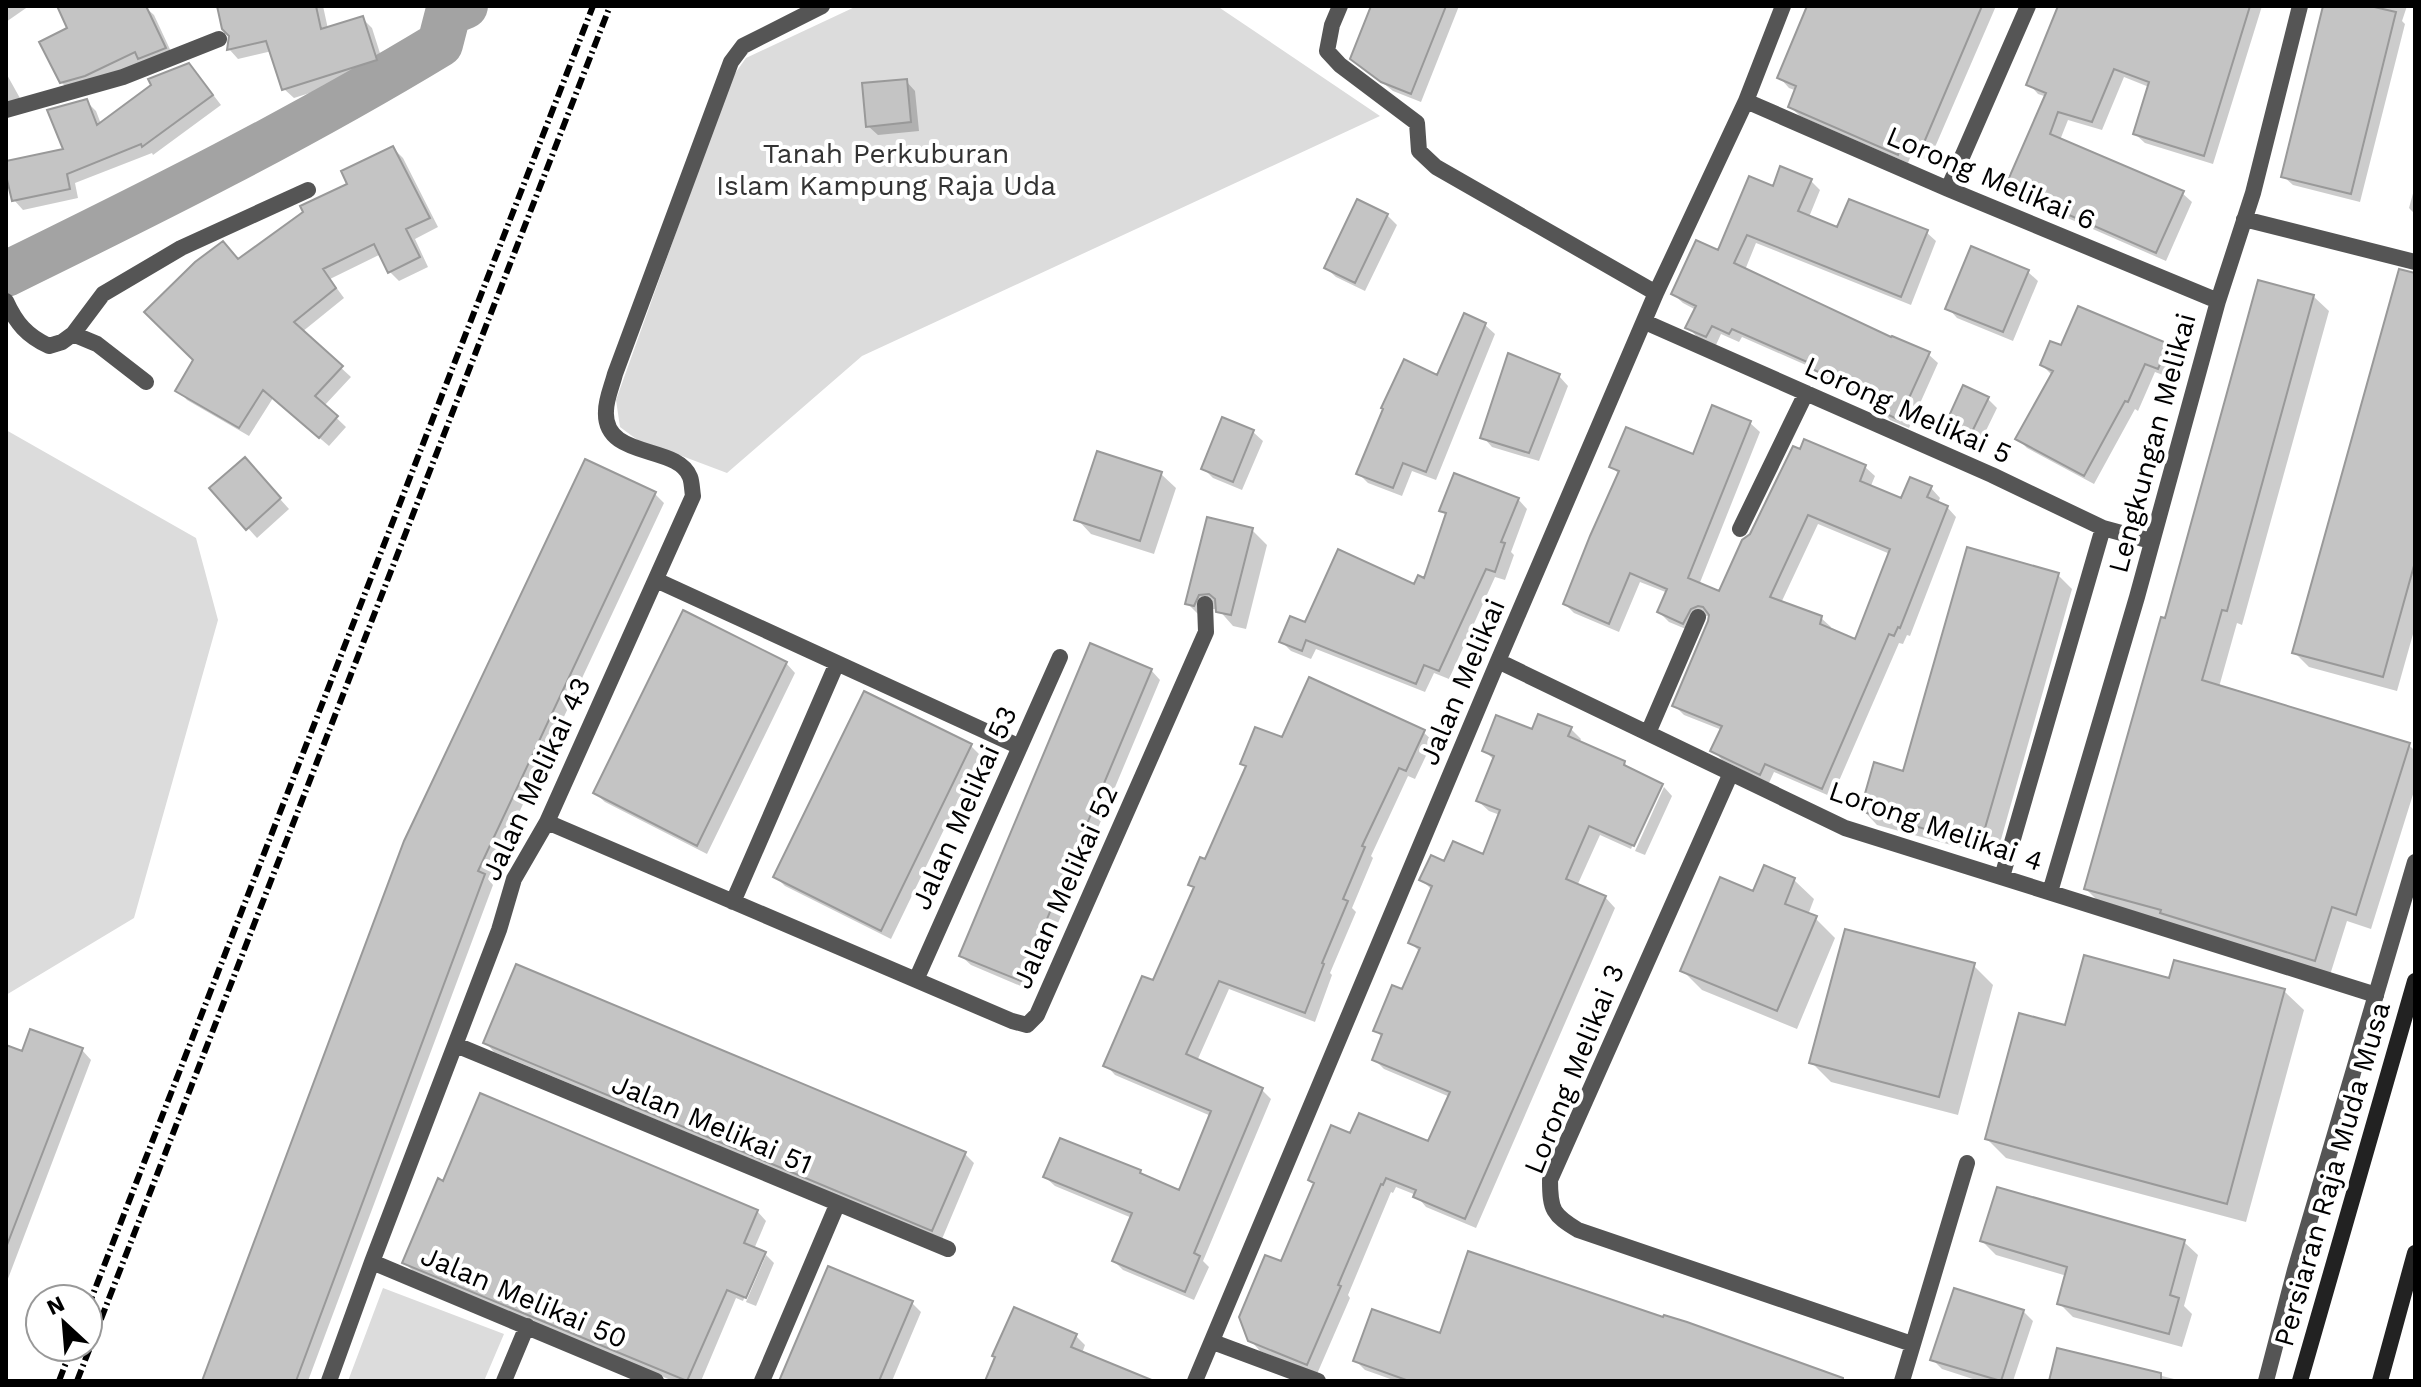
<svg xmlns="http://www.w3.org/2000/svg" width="2421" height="1387" font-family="'Work Sans',sans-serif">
<rect width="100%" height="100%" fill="#fff"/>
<path fill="#dcdcdc" d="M857 6H1217L1380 116 862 356 727 473 682 456 647 447 620 427 616 400 731 79 746 58Z
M6 430 196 538 218 620 134 918 6 995Z
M383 1288 504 1334 484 1381H348Z"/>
<path fill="#0003" fill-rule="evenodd" d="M6 6H29L6 22Z
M59 6H144L154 15 174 58 71 92 61 82 70 29Z
M219 6H323L328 29 362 18 372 28 385 69 294 98 284 89 272 51 238 59 229 49 232 35Z
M1374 6H1459L1421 102 1393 91 1353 59Z
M1809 6H1996L1929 161 1912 153 1908 163 1800 116 1790 107 1797 91 1789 88 1780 78Z
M2060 6H2262L2213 164 2145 143 2135 134 2149 87 2124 77 2102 130 2068 120 2060 140 2182 193 2192 202 2166 261 2017 196 2007 187 2047 97 2038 94 2029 84Z
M2326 6H2407L2402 21 2405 24 2360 202 2293 185 2283 176Z
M6 73 21 100 6 108Z
M198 75 221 105 153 155 152 153 75 183 78 198 23 210 14 200 6 163 65 151 86 101 96 111 101 124 154 86Z
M906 81 915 91 919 131 878 135 868 126Z
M393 148 403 158 438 227 415 239 428 267 399 281 390 272 381 254 330 279 344 298 302 332 351 377 324 406 346 427 329 446 273 398 249 436 187 400 178 390 195 360 239 261 350 185Z
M1811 181 1820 190 1809 217 1838 229 1926 232 1936 241 1911 305 1756 243 1745 270 1892 340 1928 354 1938 363 1909 428 1890 420 1881 410 1883 406 1824 378 1815 369 1742 337 1739 342 1721 334 1716 345 1697 337 1688 327 1696 310 1683 303 1673 294 1719 253 1774 188Z
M2415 186V214L2409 208Z
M1387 215 1397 225 1365 291 1336 277 1326 268Z
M1972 249 2028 272 2038 281 2013 341 1957 318 1948 308Z
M2415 274V627L2397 691 2309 667 2295 653Z
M2313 296 2329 311 2242 625 2237 623 2219 687 2409 745 2415 751V788L2371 929 2347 921 2330 975 2101 904 2086 889 2166 620Z
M1485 325 1495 334 1436 480 1412 471 1402 496 1368 483 1359 474 1438 378Z
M2168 346 2178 356 2168 377 2155 372 2138 411 2135 409 2094 484 2027 448 2018 439 2053 376 2042 365 2062 348Z
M1559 376 1568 386 1539 461 1492 447 1483 437Z
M1987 398 1997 408 1978 447 1956 436 1946 426Z
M1750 423 1760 432 1699 585 1720 594 1743 541 1865 467 1875 476 1870 488 1902 500 1931 488 1940 498 1938 503 1947 507 1956 517 1910 636 1907 635 1903 644 1899 643 1832 797 1774 772 1769 783 1722 760 1713 750 1722 730 1684 715 1674 705 1711 615 1700 618 1693 632 1669 622 1659 612 1668 593 1640 582 1619 632 1574 613 1565 604 1619 474 1612 467 1694 457ZM1818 524 1890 554 1856 642 1830 630 1831 627 1821 618 1781 603Z
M1253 432 1263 441 1242 490 1213 478 1203 468Z
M254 470 289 509 257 538 248 528Z
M1161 474 1176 488 1154 554 1091 534 1077 519Z
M655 494 664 503 488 879 493 885 308 1381H204Z
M1518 499 1527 509 1511 552 1514 555 1505 580 1495 577 1449 679 1434 673 1425 692 1316 649 1311 659 1291 651 1281 641 1306 625 1415 586 1425 580 1447 516 1441 510Z
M1252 530 1267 545 1246 629 1233 626 1218 609H1213L1202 618 1187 603Z
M2058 575 2072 589 2000 843 1981 853 1877 825 1863 810 1904 773Z
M786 663 795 673 707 854 605 802 595 793Z
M1151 670 1160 680 1030 990 971 965 961 956Z
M1571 729 1581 739 1579 743 1624 763 1633 772 1663 787H1660L1631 849 1600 835 1577 886 1605 897 1615 908 1476 1228 1426 1207 1416 1195 1396 1187 1393 1193 1391 1192 1348 1295 1350 1298 1317 1374 1260 1351 1250 1340 1315 1185 1310 1179 1351 1136 1429 1144 1450 1097 1384 1069 1374 1059 1383 1038 1375 1030 1403 992 1420 952 1411 943 1432 890 1422 880 1445 863 1484 856 1500 815 1489 811 1478 801 1495 761 1484 750 1533 732Z
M1423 732 1433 741 1415 779 1408 776 1371 856 1373 858 1352 908 1356 912 1330 973 1332 975 1315 1022 1229 989 1197 1061 1262 1090 1271 1099 1203 1261 1209 1267 1194 1300 1123 1270 1114 1261 1132 1218 1055 1186 1045 1177 1140 1172 1146 1178 1180 1193 1211 1116 1115 1075 1106 1065 1154 983 1195 889 1190 884 1206 862 1247 768 1243 764 1283 740Z
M971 746 980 755 891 939 785 886 776 877Z
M1664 787 1672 796 1645 855 1635 851Z
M1794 880 1814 899 1808 915 1815 918 1835 938 1797 1029 1702 990 1683 971 1754 893Z
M1973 965 1993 985 1958 1115 1831 1082 1811 1062Z
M2170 980 2284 991 2304 1010 2246 1222 2006 1158 1987 1139 2066 1027Z
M485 1042 965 1154 974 1163 942 1239 494 1052Z
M6 1047 23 1053 82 1050 91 1060 6 1284Z
M757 1211 766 1221 754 1249 766 1255H762L743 1301 736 1298 701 1381H673L414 1272 404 1262Z
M1982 1241 2184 1242 2198 1255 2184 1306 2192 1314 2182 1347 2073 1317 2059 1303 2067 1276 1996 1255Z
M766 1255 774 1263 756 1306 746 1302Z
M912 1303 921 1312 892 1381H781Z
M2023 1311 2033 1321 2013 1381H1979L1942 1369 1933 1360Z
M1665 1317 1845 1381H1396L1365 1370 1356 1361 1664 1320Z
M1076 1336 1085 1345 1082 1353 1144 1381H987Z
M2059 1350 2174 1379 2177 1381H2051Z"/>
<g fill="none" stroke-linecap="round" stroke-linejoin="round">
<path stroke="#a3a3a3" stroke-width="46" d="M6 274C153 202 300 129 440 44L448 13 465 6"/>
</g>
<path fill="#c4c4c4" stroke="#999" stroke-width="2" fill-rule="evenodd" d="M57 6H146L166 48 138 59 135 52 85 76 60 83 39 42 67 28Z
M217 6H316L321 29 363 16 377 60 282 90 266 41 227 50 229 36 222 29Z
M1371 6H1446L1411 94 1381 82 1350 59Z
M1807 6H1982L1920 152 1902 145 1898 155 1788 107 1796 86 1777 78Z
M2058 6H2250L2204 156 2133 134 2149 82 2114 69 2092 122 2058 112 2050 134 2184 191 2156 253 2005 187 2046 93 2026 85Z
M2323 6H2370L2396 12 2351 194 2281 177Z
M189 63 213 95 142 147 141 144 67 174 70 189 12 201 6 175V161L63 149 47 110 87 99 97 125 151 85 148 79Z
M907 79 911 122 866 127 862 83Z
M393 146 430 218 406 229 420 257 388 273 374 244 323 269 336 288 294 322 343 366 315 396 338 416 319 438 263 390 239 428 175 391 193 360 144 312 195 262 223 241 238 259 303 212 300 206 347 184 341 171Z
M1780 166 1812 179 1798 211 1837 227 1849 199 1928 230 1901 297 1747 235 1734 263 1891 337 1892 336 1930 352 1899 420 1878 410 1882 403 1812 369 1814 365 1732 329 1729 334 1712 326 1706 337 1685 328 1696 306 1671 294 1696 240 1718 250 1749 176 1773 186Z
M1357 199 1388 214 1355 283 1324 268Z
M1971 246 2029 270 2003 332 1945 309Z
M2399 269 2415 273V562L2383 677 2292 653Z
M2258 280 2314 295 2227 611 2222 610 2202 680 2410 743 2356 915 2332 907 2315 961 2160 913 2161 910 2084 889 2161 617 2165 618Z
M2078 306 2169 344 2158 369 2145 364 2128 402 2125 401 2084 476 2015 439 2053 371 2040 365 2050 341 2061 345Z
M1464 313 1486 323 1426 472 1403 463 1393 488 1356 474 1383 409 1381 408 1404 359 1437 375Z
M1508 353 1560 374 1529 453 1480 438Z
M1963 385 1989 397 1969 438 1944 427Z
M1712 405 1751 421 1688 578 1719 591 1742 540 1750 534 1793 446 1800 449 1804 439 1866 465 1860 481 1901 498 1910 477 1932 486 1927 497 1948 506 1900 628 1898 627 1894 636 1889 634 1822 789 1765 764 1760 775 1710 751 1722 726 1672 706 1708 621 1709 615 1703 607 1698 606 1691 609 1683 624 1657 612 1667 589 1630 573 1609 624 1563 604 1590 536 1619 471 1609 467 1626 427 1693 454ZM1808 515 1890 549 1855 639 1820 624 1822 616 1770 597Z
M1222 417 1254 430 1233 482 1201 469Z
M1097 451 1162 472 1140 541 1074 520Z
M245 457 281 498 246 530 209 488Z
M585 459 656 492 478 871 485 874 296 1381H202L404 841Z
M1454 473 1519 498 1501 542 1505 543 1495 572 1486 569 1439 671 1424 665 1416 684 1306 640 1302 651 1279 642 1290 616 1305 622 1338 549 1414 584 1418 575 1424 578 1446 513 1439 511Z
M1207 517 1253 528 1231 615 1216 612 1215 599 1209 594 1199 595 1194 606 1185 604Z
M1967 547 2059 573 1985 828 1965 840 1860 811 1874 762 1903 771Z
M683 610 787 662 697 846 593 793Z
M1090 643 1152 669 1021 981 959 956Z
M1309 677 1425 730 1406 771 1399 768 1362 846 1365 847 1343 899 1348 901 1322 963 1324 964 1305 1013 1219 981 1186 1054 1263 1088 1194 1253 1200 1256 1185 1292 1112 1261 1132 1213 1043 1177 1060 1138 1141 1170 1140 1173 1179 1190 1211 1111 1103 1066 1142 976 1153 980 1194 887 1188 885 1200 857 1205 859 1246 766 1240 764 1255 727 1282 737Z
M864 691 972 744 881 931 773 877Z
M1538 714 1572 727 1568 736 1625 761 1624 765 1663 784 1634 846 1589 826 1566 879 1606 896 1465 1219 1413 1197 1416 1190 1386 1178 1383 1185 1381 1184 1338 1285 1341 1286 1307 1365 1248 1341 1239 1317 1265 1255 1281 1261 1314 1183 1308 1180 1331 1125 1350 1133 1359 1113 1428 1141 1450 1092 1372 1060 1382 1034 1373 1031 1392 985 1402 989 1420 948 1408 943 1432 886 1419 880 1431 855 1444 861 1453 841 1483 854 1500 810 1476 801 1494 756 1482 751 1496 715 1532 729Z
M1764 865 1795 878 1785 904 1817 916 1777 1011 1680 971 1720 877 1753 891Z
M1845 929 1975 963 1939 1097 1809 1063Z
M2084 955 2169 978 2174 960 2285 989 2227 1204 1985 1139 2019 1013 2065 1025Z
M516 964 966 1152 932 1231 483 1043Z
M30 1029 83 1048 7 1245 6 1045 22 1051Z
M480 1093 758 1210 744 1243 766 1252 746 1298 727 1290 687 1381 402 1263 438 1178 443 1181Z
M1997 1187 2185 1240 2170 1295 2179 1298 2169 1334 2057 1304 2067 1267 1980 1241Z
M1468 1251 1663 1317 1664 1315 1687 1322 1843 1378V1381H1409L1353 1361 1372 1309 1440 1333Z
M828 1266 913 1301 879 1381H779Z
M1954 1288 2024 1310 2001 1381 1930 1360Z
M1014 1307 1077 1334 1071 1347 1154 1381H985L995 1357 992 1356Z
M2057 1348 2161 1373V1381H2049Z"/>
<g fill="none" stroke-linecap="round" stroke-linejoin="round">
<path stroke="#555" stroke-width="16" d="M1340 6 1332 25 1327 51 1340 65 1417 123 1419 151 1436 167 1656 293
M1746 101 1948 189 2218 301
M6 110 123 77 219 39
M1948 189 2028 6
M2244 219 2415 262
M6 301C16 323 27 336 49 346L62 342 73 334 103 294 181 248 308 190
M1645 322 1992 475 2103 528 2151 541
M73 334 97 344 146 382
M1740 529 1806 393
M656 580 1020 747
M1498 661 1845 828 2376 995
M1648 733 1698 617
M1731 773 1550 1180C1550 1210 1553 1215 1578 1230L1912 1344
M547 822 1012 1021 1027 1025 1037 1015 1206 632 1205 604
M2002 877 2103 528
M2050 892 2137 597 2218 301 2253 193 2300 6
M733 902 837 663
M916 980 1060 657
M456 1045 948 1249
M372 1262 656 1381
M1213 1342 1318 1381
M329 1381 372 1262 499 930 514 879 547 822 693 496C692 490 692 482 690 477 678 444 603 460 606 411 606 399 612 386 615 374L731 62 743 46 822 6
M504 1381 527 1326
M762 1381 837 1205
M1195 1381 1498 661 1656 293 1746 101 1783 6
M1902 1381 1967 1163"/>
<path stroke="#555" stroke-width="16" d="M2266 1381 2295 1270 2415 862"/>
<path stroke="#222" stroke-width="16" d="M2300 1381 2415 981
M2380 1381 2415 1253"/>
<path stroke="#000" stroke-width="6" stroke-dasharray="12 4 2 4" stroke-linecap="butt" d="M88 1307 593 6
M59 1381 72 1347
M77 1381 610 6"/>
</g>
<g text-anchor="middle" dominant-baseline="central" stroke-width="8" stroke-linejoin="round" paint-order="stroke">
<g font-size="28" fill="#333" stroke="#fff">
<text x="886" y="153">Tanah Perkuburan<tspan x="886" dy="32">Islam Kampung Raja Uda</tspan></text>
</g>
<g font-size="28" fill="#000" stroke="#fff">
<text transform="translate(1991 178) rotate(23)">Lorong Melikai 6</text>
<text transform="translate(1908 410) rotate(24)">Lorong Melikai 5</text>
<text transform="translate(2152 443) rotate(-75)">Lengkungan Melikai</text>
<text transform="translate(1462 682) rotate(-67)">Jalan Melikai</text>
<text transform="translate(536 779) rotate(-65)">Jalan Melikai 43</text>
<text transform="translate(964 808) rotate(-66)">Jalan Melikai 53</text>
<text transform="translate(1936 826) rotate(19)">Lorong Melikai 4</text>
<text transform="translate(1065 887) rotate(-66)">Jalan Melikai 52</text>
<text transform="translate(1574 1069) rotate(-68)">Lorong Melikai 3</text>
<text transform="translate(712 1124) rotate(23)">Jalan Melikai 51</text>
<text transform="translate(2332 1174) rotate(-74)">Persiaran Raja Muda Musa</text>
<text transform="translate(524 1297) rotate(23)">Jalan Melikai 50</text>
</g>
</g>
<rect width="2421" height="1387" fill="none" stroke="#000000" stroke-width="16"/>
<g transform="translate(64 1323) rotate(334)"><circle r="38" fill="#ffffff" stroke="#999999" stroke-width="2"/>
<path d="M0-6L14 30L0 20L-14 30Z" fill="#000000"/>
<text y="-12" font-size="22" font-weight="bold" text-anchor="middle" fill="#000000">N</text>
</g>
</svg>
